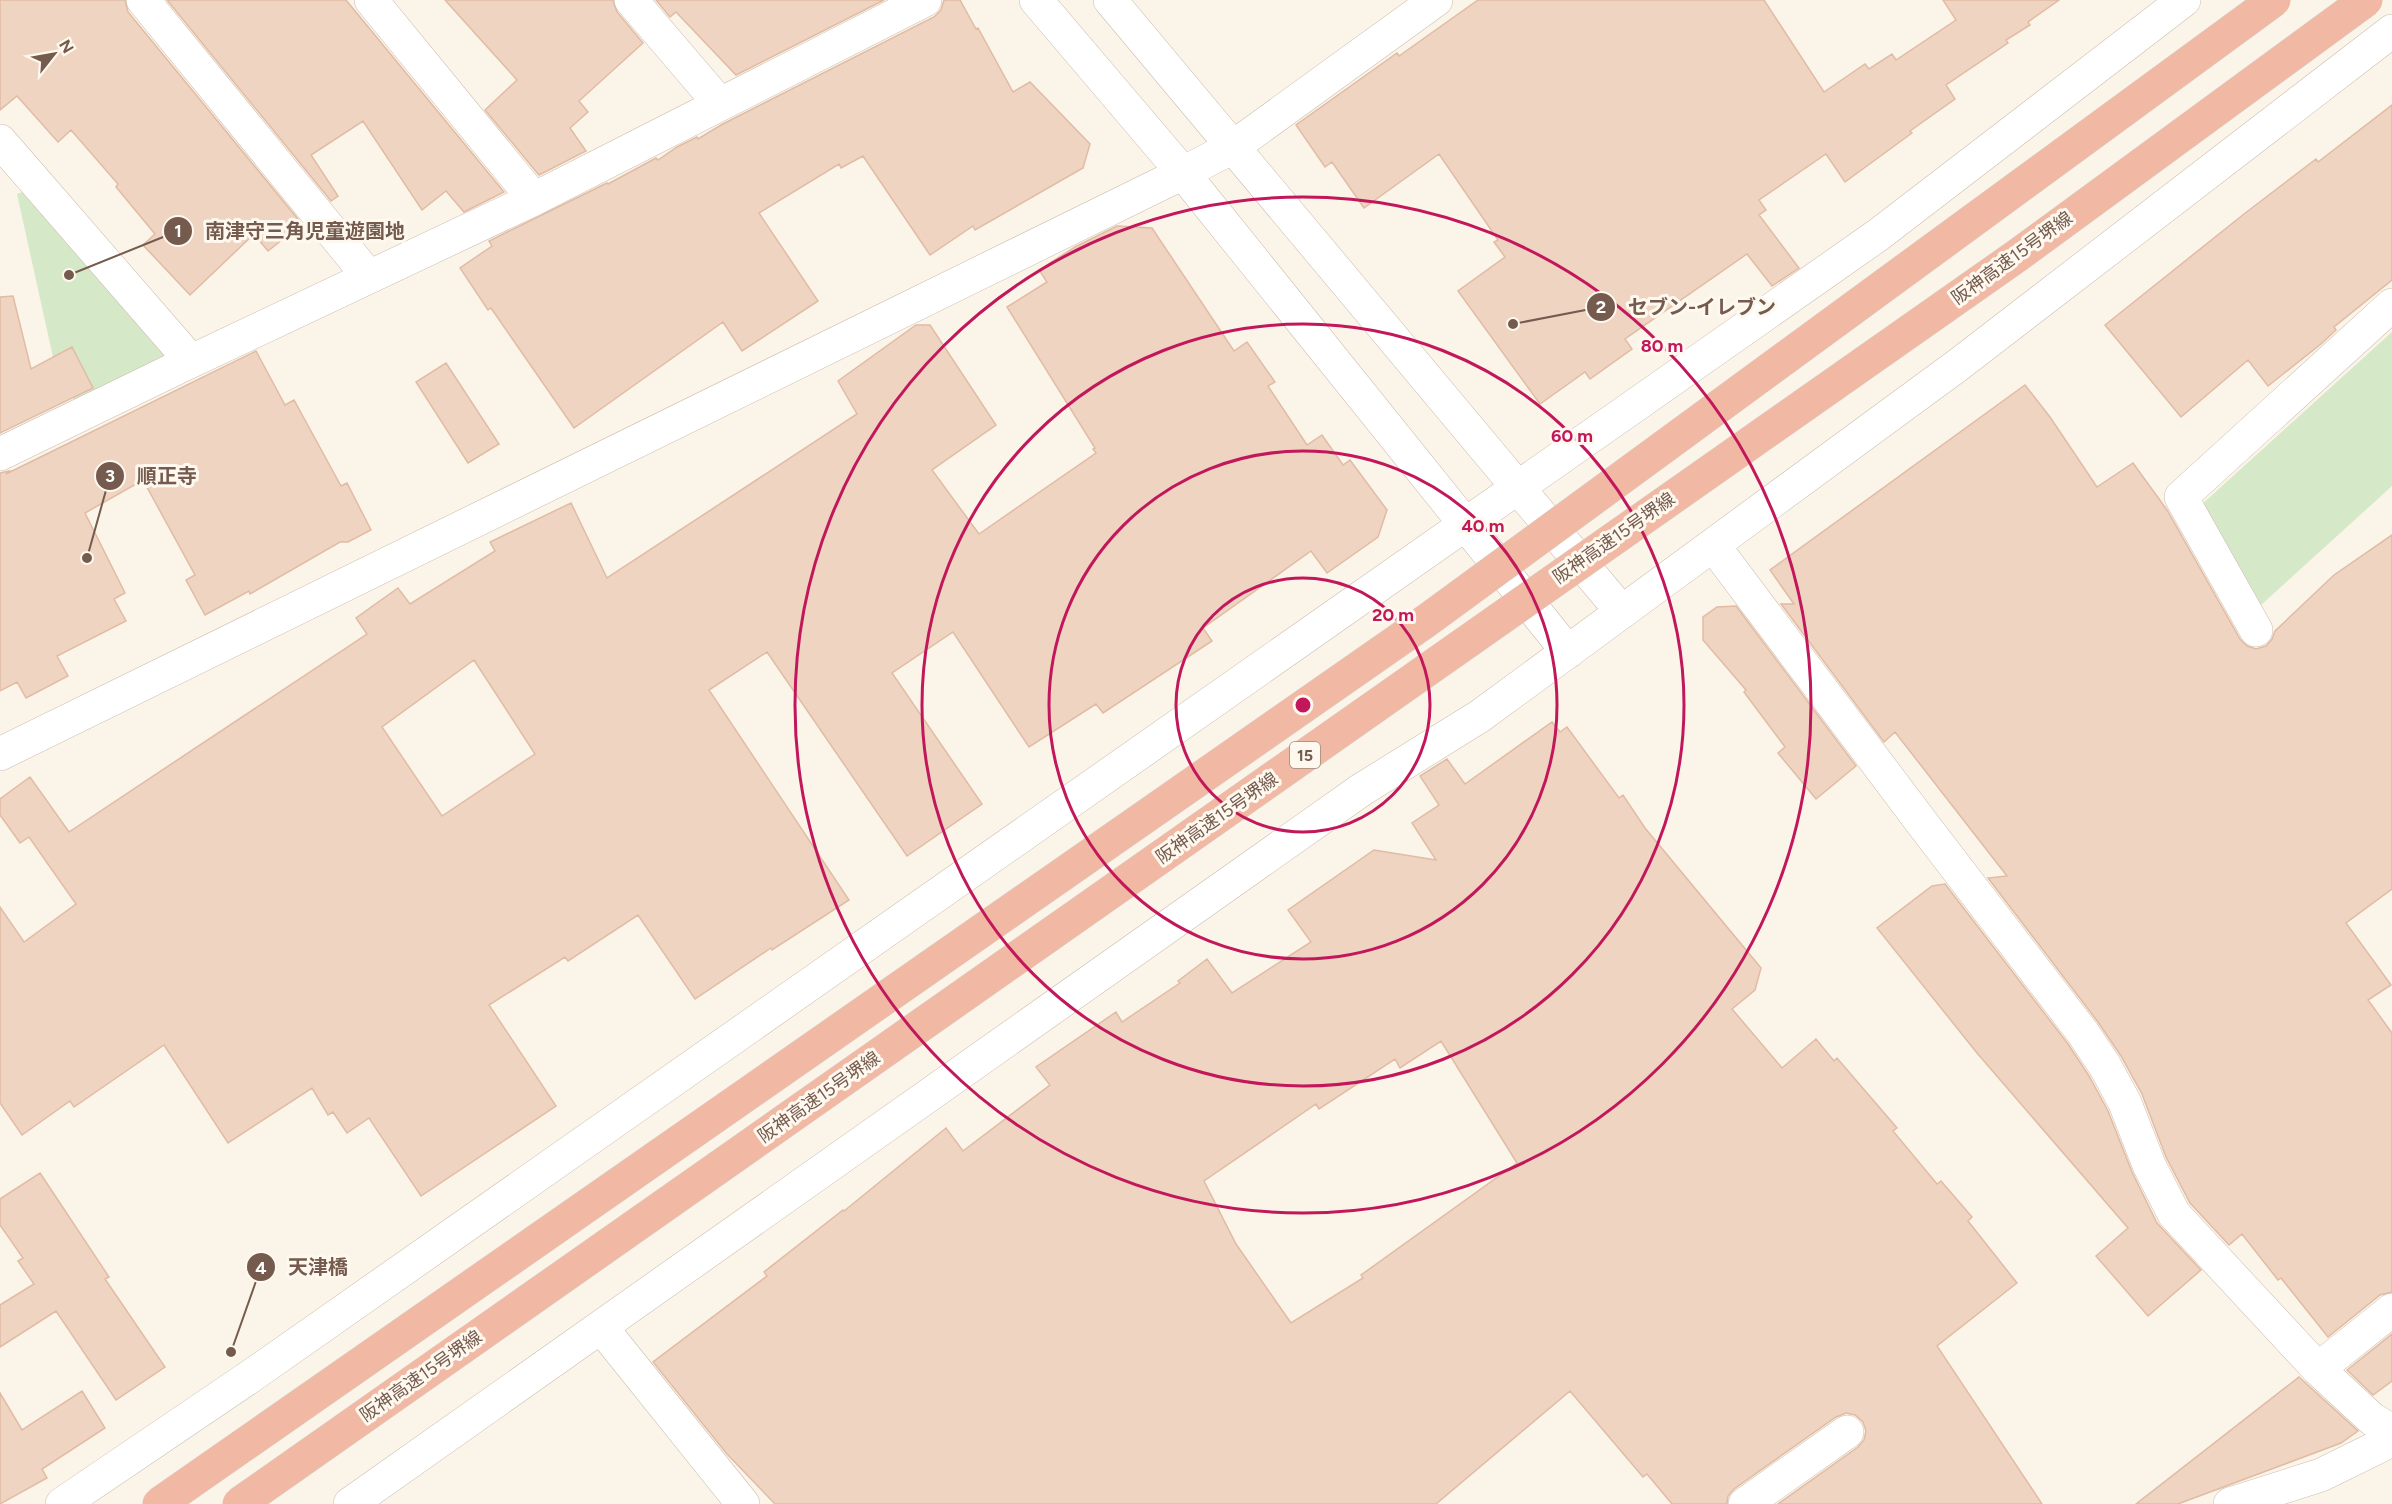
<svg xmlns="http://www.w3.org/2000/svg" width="2392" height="1504" font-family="Figtree,'Noto Sans JP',sans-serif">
<rect width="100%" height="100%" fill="#fbf4e8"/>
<path fill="#d5e8c7" d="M33 188 171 359 76 404 53 357 17 194Z
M2392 332V486L2261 605 2200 506Z"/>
<path fill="#efd4c2" stroke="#e1bba3" stroke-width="1.5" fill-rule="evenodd" d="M0 0H125L128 12 302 224 268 251 254 234 190 295 143 245 155 234 116 187 118 184 71 130 58 142 17 96 0 110Z
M167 0H346L504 192 464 212 446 191 422 210 363 121 311 155 338 196 331 201Z
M445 0H613L617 12 643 43 579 101 588 112 570 128 586 151 539 175 485 110 517 80Z
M656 0H884L736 75 676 12 670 17Z
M944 0H960L976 29 978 28 1013 92 1030 82 1090 144 1083 168 975 230 973 226 930 255 863 156 841 168 839 164 759 213 818 301 742 351 723 322 574 428 491 308 488 310 460 268 492 246 489 241 607 183 608 184 656 158 658 160 677 147 697 137 698 139 721 125 934 17 941 10Z
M1478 0H1764L1824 92 1865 64 1869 69 1892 54 1896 60 1956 20 1943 0H2059L2028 22 2030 25 2006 40 2008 43 1946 85 1955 99 1910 131 1912 133 1845 182 1826 154 1759 200 1766 210 1759 215 1799 268 1772 286 1747 254 1625 339 1632 349 1590 379 1585 372 1540 404 1458 291 1505 257 1494 242 1498 240 1439 154 1364 208 1332 162 1325 167 1296 125 1397 53 1399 56Z
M2392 105V280L2334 327 2336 330 2321 344 2268 386 2248 360 2181 417 2105 325 2244 214 2316 159 2318 162Z
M1117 226 1152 228 1234 351 1247 342 1275 382 1268 386 1307 445 1322 435 1343 465 1350 460 1387 510 1378 537 1327 573 1311 551 1203 628 1212 641 1103 713 1096 704 1029 747 953 632 892 673 982 804 907 856 767 652 709 690 849 900 772 950 771 948 695 999 638 915 568 961 565 957 489 1005 556 1106 421 1196 369 1118 347 1133 333 1112 328 1115 312 1088 228 1143 164 1045 74 1107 70 1101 22 1135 0 1103V907L24 942 76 904 29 837 20 843 0 815V799L30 777 69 832 367 634 356 618 398 588 410 604 495 551 490 542 571 503 607 578 857 414 838 381 916 325H930L996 425 932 470 979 534 1096 453 1093 449 1095 448 1007 307 1047 282 1039 270 1075 247ZM474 660 535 754 442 816 382 727Z
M13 296 31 369 72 347 93 388 0 433V297Z
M256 351 285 405 294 400 341 486 347 483 371 530 348 542H340L250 594 249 591 205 615 186 580 195 575 143 480 85 513 125 593 114 599 126 621 57 656 68 676 26 698 17 682 0 691V473L9 471 6 474Z
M446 363 499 444 468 463 416 382Z
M2025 385 2050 417 2097 487 2133 463 2167 510 2240 639 2247 646 2256 649 2266 646 2272 639 2275 631 2334 575 2392 535V889L2346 923 2391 985 2368 1000 2392 1033V1292L2380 1295 2328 1337 2281 1278 2278 1280 2242 1234 2229 1245 2190 1203 2166 1157 2142 1094 2121 1056 2098 1022 1988 878 2007 876 1895 732 1884 742 1781 604H1794L1770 570Z
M1736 606 1856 766 1816 799 1778 753 1785 747 1744 692 1746 690 1703 640V617L1717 607Z
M1552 722 1560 732 1567 727 1619 798 1623 795 1645 828 1761 968 1755 990 1732 1009 1782 1068 1816 1039 1834 1061 1837 1058 1897 1128 1893 1131 1937 1184 1941 1181 1972 1217 1968 1221 2017 1283 1937 1346 2042 1504H1778L1858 1447 1864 1440 1866 1431 1863 1422 1855 1415 1846 1413 1836 1417 1734 1489 1728 1496 1727 1504H1672L1647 1474 1643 1477 1570 1391 1436 1504H775L727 1454 653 1362 767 1276 764 1272 843 1210 844 1211 946 1128 963 1151 1050 1085 1036 1067 1116 1012 1122 1022 1180 983 1178 981 1207 959 1232 993 1311 942 1288 910 1374 850 1436 860 1412 823 1439 805 1420 776 1447 759 1465 784ZM1441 1041 1517 1163 1361 1275 1363 1278 1291 1323 1236 1244 1204 1181 1316 1104 1319 1109 1395 1059 1400 1068Z
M1945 884 2068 1044 2089 1076 2108 1111 2132 1172 2157 1223 2201 1270 2148 1316 2096 1256 2128 1228 1977 1053 1877 928 1932 886Z
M40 1173 109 1277 105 1279 165 1367 116 1400 56 1311 0 1347V1305L34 1284 18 1261 23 1258 0 1225V1199Z
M2392 1334V1381L2373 1395 2347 1370Z
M2299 1377 2358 1431 2341 1443 2178 1504H2136Z
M82 1391 105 1428 42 1469 47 1478 0 1504V1393L22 1430Z"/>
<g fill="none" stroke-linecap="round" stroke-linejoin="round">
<defs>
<path id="minor" d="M143 0 369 277
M371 0 534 199
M631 0 720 104
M1036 0 1183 173 1568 652
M1110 0 1622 612
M0 141 191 361
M0 454 181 366 534 199 925 0
M1713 545 1922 823 2083 1033 2105 1066 2125 1103 2149 1165 2174 1214 2318 1369 2372 1419 2392 1431
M2256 630 2181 497 2392 305
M0 754 1183 173 1233 147 1436 0
M601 1327 743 1504
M2318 1369 2392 1310
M62 1504 251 1376 1878 235 2184 0
M350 1504 1361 790 1480 716 1958 365 2392 31
M1745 1504 1847 1432
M2230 1504 2321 1475 2392 1440"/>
</defs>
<use href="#minor" stroke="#cdbcaf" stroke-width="34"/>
<use href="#minor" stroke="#fff" stroke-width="33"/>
<defs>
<path id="highway-bridge" d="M159 1504 1426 621 2274 0
M239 1504 2018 255 2366 0"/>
</defs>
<use href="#highway-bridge" stroke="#d8d1cd" stroke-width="34" stroke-linecap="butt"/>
<use href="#highway-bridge" stroke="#f1b8a3" stroke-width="33"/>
</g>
<g fill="none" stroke="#c2185b" stroke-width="3">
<circle cx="1303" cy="705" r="127"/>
<circle cx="1303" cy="705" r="254"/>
<circle cx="1303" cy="705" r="381"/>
<circle cx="1303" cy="705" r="508"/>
</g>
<g text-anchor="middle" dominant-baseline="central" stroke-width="6" stroke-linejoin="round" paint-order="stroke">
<rect fill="#fef8ef" stroke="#9d8a7e" stroke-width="1.5" x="1290" y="742" width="30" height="26" rx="4.5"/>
<g font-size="16" font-weight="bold" fill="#745b4e">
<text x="1305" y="755">15</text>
</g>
<g font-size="18" fill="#745b4e" stroke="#fef8ef">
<text transform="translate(2012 258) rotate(-36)">阪神高速15号堺線</text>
<text transform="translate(1614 538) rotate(-35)">阪神高速15号堺線</text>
<text transform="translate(1217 818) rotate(-35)">阪神高速15号堺線</text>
<text transform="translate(819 1097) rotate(-35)">阪神高速15号堺線</text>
<text transform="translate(421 1376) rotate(-35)">阪神高速15号堺線</text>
</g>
</g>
<circle cx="1303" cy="705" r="9" fill="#c2185b" stroke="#fef8ef" stroke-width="3"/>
<g font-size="18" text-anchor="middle" font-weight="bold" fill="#c2185b" stroke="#fef8ef" stroke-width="6" stroke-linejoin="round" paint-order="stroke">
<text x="1662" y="352">80 m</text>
<text x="1572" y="442">60 m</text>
<text x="1483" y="532">40 m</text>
<text x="1393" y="621">20 m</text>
</g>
<path fill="none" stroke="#745b4e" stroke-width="2" d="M69 275L178 231M1513 324L1601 307M87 558L110 476M231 1352L261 1267"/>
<g fill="#745b4e" stroke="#fef8ef" stroke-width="2">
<circle cx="69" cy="275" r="6"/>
<circle cx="1513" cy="324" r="6"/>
<circle cx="87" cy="558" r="6"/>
<circle cx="231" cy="1352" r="6"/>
<circle cx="178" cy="231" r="15"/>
<circle cx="1601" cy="307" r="15"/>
<circle cx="110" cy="476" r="15"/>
<circle cx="261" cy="1267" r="15"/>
</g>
<g font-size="18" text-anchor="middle" font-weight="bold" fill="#fff">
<text x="178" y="237">1</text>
<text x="1601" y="313">2</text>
<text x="110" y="482">3</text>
<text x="261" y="1274">4</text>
</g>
<g font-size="20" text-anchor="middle" font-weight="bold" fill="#745b4e" stroke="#fef8ef" stroke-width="6" stroke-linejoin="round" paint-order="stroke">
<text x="305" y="238">南津守三角児童遊園地</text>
<text x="1702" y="314">セブン-イレブン</text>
<text x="167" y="483">順正寺</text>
<text x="318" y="1274">天津橋</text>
</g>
<g transform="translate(54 54) rotate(59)" stroke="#fef8ef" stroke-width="4.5" paint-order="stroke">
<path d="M0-4.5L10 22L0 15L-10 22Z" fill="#745b4e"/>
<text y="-9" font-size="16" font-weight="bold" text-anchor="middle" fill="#745b4e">N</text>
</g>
</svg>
